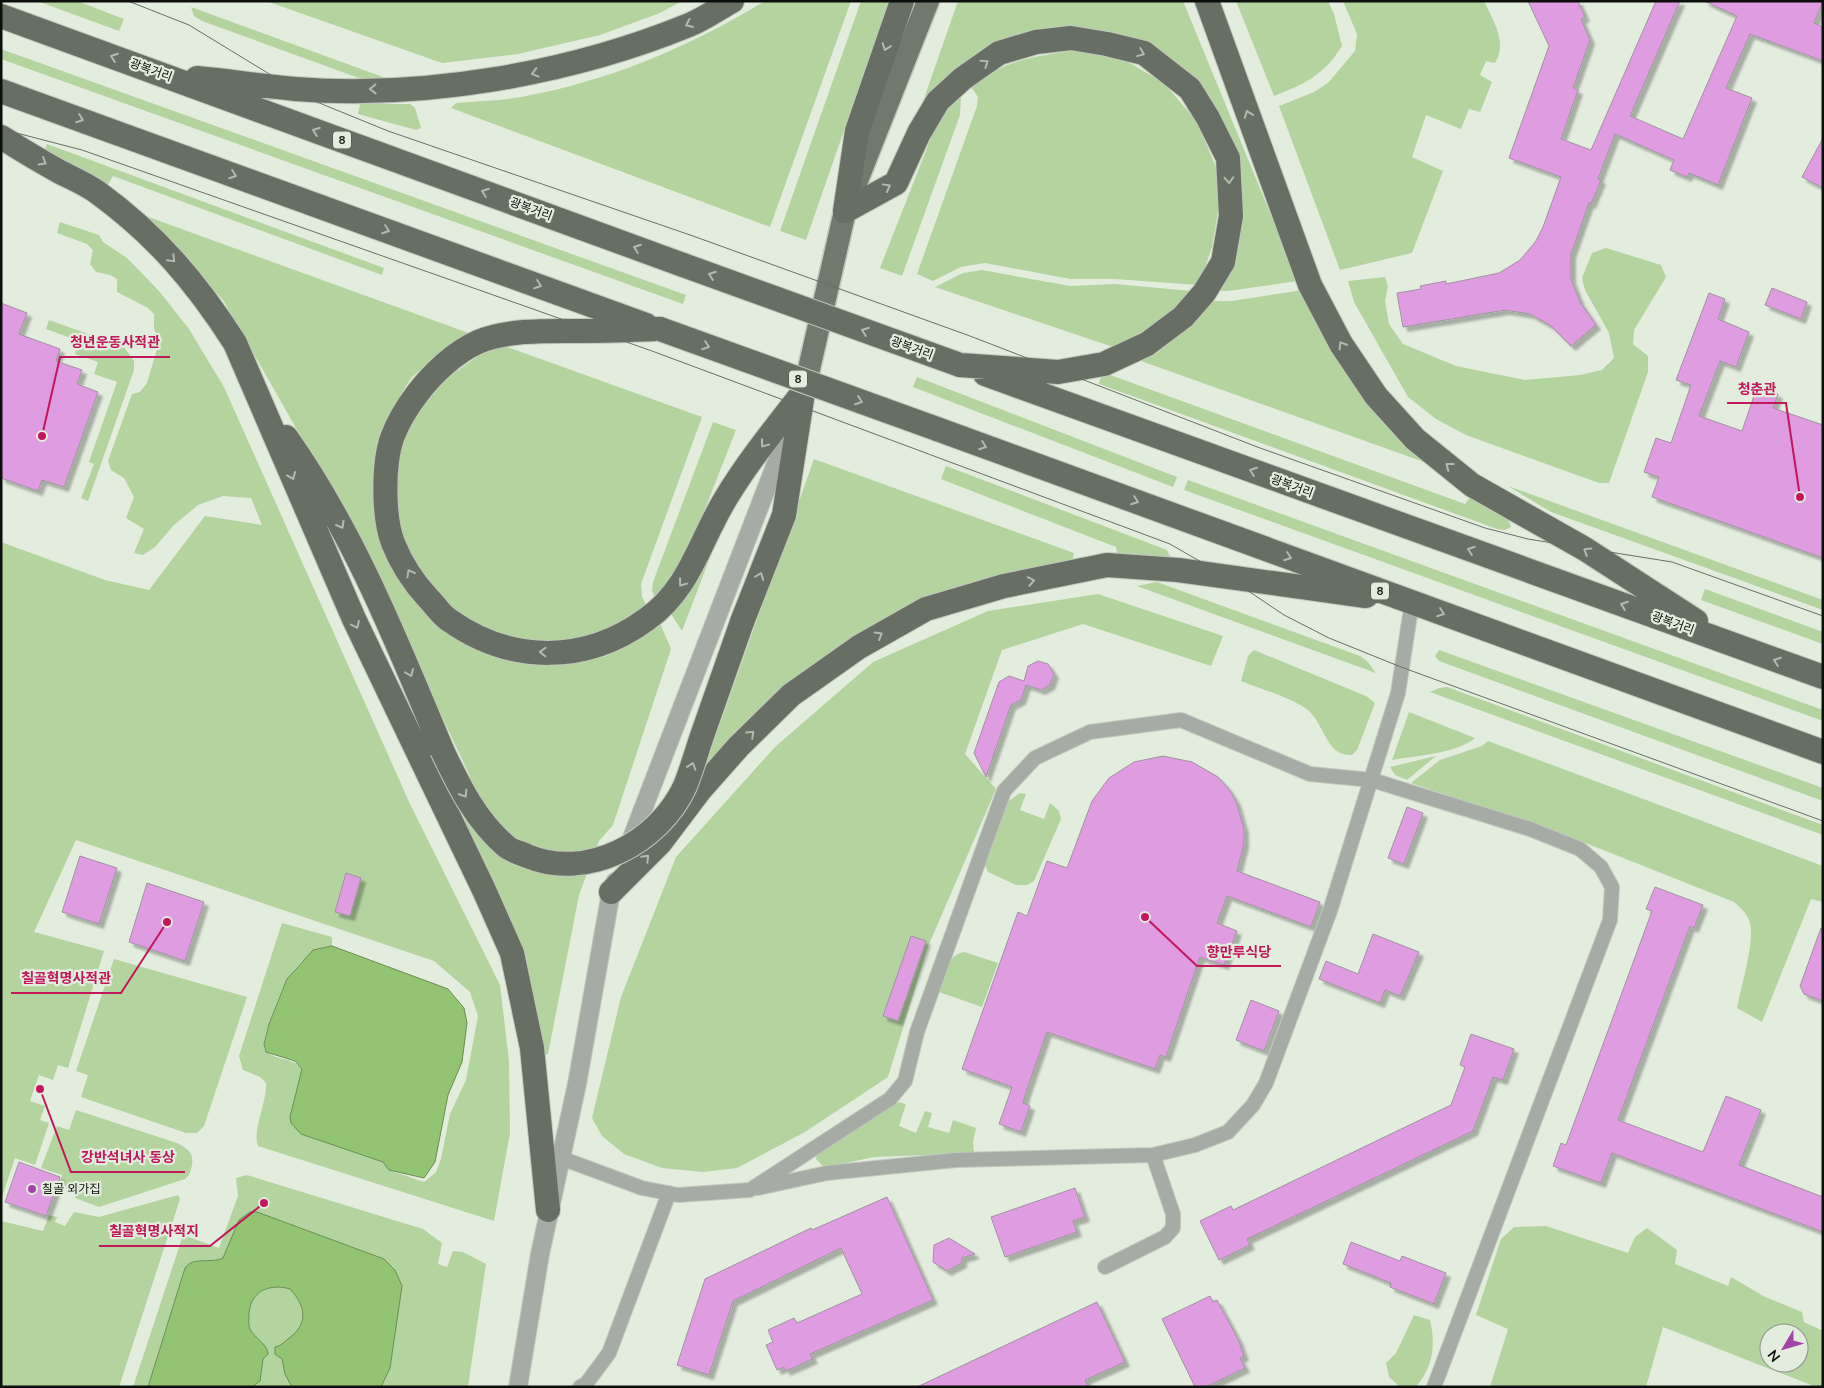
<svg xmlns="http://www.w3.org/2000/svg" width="1824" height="1388" font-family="'Nunito Sans','Noto Sans KR',sans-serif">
<defs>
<filter id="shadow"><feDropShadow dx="4.5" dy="4.5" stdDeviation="1" flood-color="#0004"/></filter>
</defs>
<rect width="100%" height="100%" fill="#e3edde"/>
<path fill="#b3d39f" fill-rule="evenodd" d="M37 1H77L124 19 119 31Z
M266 1H682L660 13 600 35 518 54 442 63Z
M765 1H851L770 227 451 108 456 103C478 101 500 101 521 97 607 82 690 47 765 1Z
M861 1H889L806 240 780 231Z
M958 1H1183L1298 281 1228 291H1216L1238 237 1197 85 1061 29 920 110Z
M1236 1H1328L1334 14 1342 46C1323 76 1306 83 1274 96Z
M1343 1H1484C1493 20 1508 43 1495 63L1486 61 1480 75 1492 82 1480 112 1469 109 1461 129 1426 115 1412 157 1443 171 1412 253 1340 270 1279 106 1314 92 1328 83 1355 51 1357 34Z
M191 7 394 81 370 82 359 78 202 21 194 16Z
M1 49 686 295 683 304 1 59Z
M1078 50 1121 58 1164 83 1197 122 1215 165 1220 200 1212 247 1200 283 1198 285 1115 279H1070L985 263 961 267 933 281 917 274 977 106 978 97 971 87C1004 59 1038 56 1078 50Z
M961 95 960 115 902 276 880 268 936 125 953 101Z
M360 104H410L415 108 421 128 416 130 358 114Z
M47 144 384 268 382 275 113 176 104 191 43 155Z
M143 215 474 335 430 361 411 378 395 404 381 435 409 590 556 662 604 657 660 623 671 649 613 825 599 841 579 895 548 1054 544 1055 463 824 470 776 353 528 223 300Z
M60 222 99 235 103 242 127 258 159 291 189 329 224 387 410 804 500 985 509 1061 510 1133 494 1221 258 1146C252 1130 267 1103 266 1083L260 1077 243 1070 239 1056 282 923 332 937V946C299 952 286 980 275 1008 270 1021 264 1034 264 1048 272 1062 293 1056 302 1069L301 1134 383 1162 389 1170 424 1182 436 1172 441 1159 450 1114 466 1080 478 1016 470 992 434 961 76 840 34 932 104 951 68 1068 58 1065 53 1080 39 1075 30 1101 45 1106 40 1120 49 1123 35 1165 15 1158 1 1200V542L105 580 149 590 205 516 262 525 251 498 223 496 198 505 174 525 155 547 143 555 134 553 144 529 126 518 134 497 124 478 111 470 108 461 132 394 140 392 147 383 159 342 154 328V314L148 308 117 292V279L110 275 96 272 90 264 93 250 87 244 57 233Z
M1606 248 1661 265 1666 277 1634 330 1633 344 1648 356V372L1609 483H1599L1466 435 1436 419 1408 397 1354 302 1348 281 1385 277 1388 286 1385 301 1389 324 1403 344 1456 366 1525 380 1580 375 1602 370 1614 358 1609 333 1585 290 1582 278 1592 253Z
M982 270 1070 286 1115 284 1192 291C1169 314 1144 334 1113 347L935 287 963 273Z
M1303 290 1401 440 1424 462 1141 361C1167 344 1192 327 1209 301H1232Z
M49 320 124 347 134 361V370L88 501 81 498 94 464 89 462 117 382 94 374 98 362 75 354 79 341 46 329Z
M507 347 702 417 641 584 642 597 647 606 611 629 557 643 520 639 489 633 453 611 424 579 403 541 396 510 395 478 400 443 436 386 488 349Z
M1102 372 1465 504 1471 496 1508 519 1511 527 1505 530 1497 529 1099 384Z
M917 377 1177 477 1173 487 913 387Z
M713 422 736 430 685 560 655 598 652 591 653 582Z
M814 459 1074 553 1072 562 969 584 898 616 699 783Z
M946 466 1167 550 1170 557 1166 562 1118 559 1116 547 941 479Z
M1188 480 1823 710V721L1184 490Z
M1508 486 1823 600V610L1551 512Z
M727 513 682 631 669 611Z
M1157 582 1360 656 1367 661 1376 673 1137 586Z
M1705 589 1823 632V644L1701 600Z
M1098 594 1223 636 1211 666 1083 624 1002 650 965 754 996 789 927 949 888 1077 805 1132 737 1168 703 1172 662 1168 624 1154 602 1136 592 1118 621 997 676 857 775 747 873 662 988 611Z
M1254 650 1366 696 1375 703 1357 750 1352 755C1327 757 1325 726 1309 711 1294 698 1260 689 1241 681L1248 656Z
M1439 650 1823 788V801L1439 661 1435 656Z
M1447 687 1823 825V835L1430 692 1439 688Z
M1409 712 1475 738C1459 753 1414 756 1392 760Z
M1488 741 1823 866V902L1811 899 1762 1022 1737 1008C1741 987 1755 941 1750 923 1747 913 1741 908 1734 902L1573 838 1411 783 1440 760 1482 746Z
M1436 756 1407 780 1395 775 1390 767Z
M1020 793 1026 794 1020 810 1044 819 1050 803 1059 811 1061 819 1034 881 1027 885H1016L988 872 985 865 1006 803Z
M964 952 998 963 982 1007 939 992C944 977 946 955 964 952Z
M114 959 247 997 204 1126 197 1133H186L81 1097 88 1075 76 1071Z
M898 1102 906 1104 899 1126 916 1133 925 1111 932 1113 928 1127 949 1133 953 1120 976 1128 973 1142 974 1153 874 1157 832 1166H823L816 1159 817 1153Z
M76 1110 177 1143C190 1150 195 1154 191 1169 190 1173 189 1176 185 1179L99 1207 75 1198 76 1193 59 1186 62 1175 41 1168 57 1126 69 1130Z
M247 1175 423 1229 442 1243 438 1264 447 1267 453 1251 463 1252 486 1264 468 1387H381L390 1368 402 1286 395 1269 384 1259 257 1212 239 1220 223 1259C211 1264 193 1256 185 1268L148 1387H133L183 1235 219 1248 238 1196 236 1178Z
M178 1195 180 1199 119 1387H1V1221L43 1231 49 1215 57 1217 55 1222 65 1226 74 1212 99 1217Z
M1546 1226 1628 1253 1635 1237 1647 1228 1677 1250 1675 1264 1728 1286 1731 1277 1765 1297 1802 1312 1804 1322 1823 1331V1387H1816L1663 1327 1646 1387H1490L1508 1329 1476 1315 1501 1239 1514 1227ZM1769 1333H1799V1363H1769Z
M279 1285 290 1288C306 1306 309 1324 289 1339 284 1343 281 1346 275 1347L282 1359 285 1374 292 1387H252L260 1380 263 1359 268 1354C267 1343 255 1339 250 1329 248 1325 249 1319 249 1314 250 1295 262 1290 279 1285Z
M1414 1315 1430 1320C1436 1346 1433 1366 1416 1387H1400L1389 1377 1386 1363 1396 1353Z"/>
<path fill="#93c472" stroke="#6a8d53" d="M332 946 448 989 464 1008 467 1023 462 1062 448 1095 435 1162 424 1178 389 1170 383 1162 301 1134 291 1123 290 1117 302 1069 295 1061 266 1052 264 1044 269 1024 287 979 313 950Z
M250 1212H257L384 1259 395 1270 402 1286 390 1368 381 1387H292L285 1374 282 1359 275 1354V1347C281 1346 283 1343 288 1339 309 1324 306 1306 290 1289 270 1283 250 1291 249 1314 249 1319 248 1325 250 1329 255 1339 267 1343 268 1354L263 1359 260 1381 252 1387H148L185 1268C193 1256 211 1264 223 1258L239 1220Z"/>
<path fill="#e09ce1" stroke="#9f939f" filter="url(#shadow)" d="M1528 1H1578L1585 17 1581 19 1590 40 1573 88 1578 90 1561 139 1591 150 1656 1H1680L1630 116 1683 139 1737 16 1704 1H1823L1814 23 1823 27V61L1750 34 1726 88 1752 98 1718 185 1689 173 1687 177 1670 170 1674 160 1615 134 1598 179 1601 180 1591 204 1589 203 1571 254V279L1580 302 1596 325 1571 346 1551 326 1530 314 1505 310 1403 327 1397 293 1421 289 1420 286 1446 281V284L1499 273 1520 260 1536 241 1543 227 1561 177 1509 158 1549 46Z
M1823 138V188L1802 177Z
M1772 288 1807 302 1801 319 1765 305Z
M1709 293 1725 299 1718 319 1749 332 1736 367 1720 361 1699 416 1742 431 1757 387 1778 394 1773 408 1823 425V558L1652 497 1659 477 1644 472 1656 438 1671 443 1691 385 1676 380Z
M1 303 27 313 19 334 60 349 56 361 82 370 77 384 98 392 64 487 42 480 38 491 1 478Z
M1038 661 1048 664 1054 674 1050 685 1041 690 1026 685 1021 700 1011 705 986 777 974 753 999 682 1009 676 1024 681 1028 666Z
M1163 756 1192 762 1218 777 1228 788 1236 801 1244 829V844L1237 871 1320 902 1311 927 1227 896 1217 923 1237 931 1224 965 1200 957 1166 1057 1160 1055 1155 1069 1047 1032 1026 1092 1023 1103 1030 1106 1021 1132 999 1124 1012 1087 962 1069 1018 912 1027 916 1047 861 1067 868 1092 801 1109 778 1134 762Z
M1407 807 1423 813 1404 864 1388 858Z
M80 856 117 868 99 924 62 912Z
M346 873 361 878 350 916 335 912Z
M147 883 204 902 185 961 129 942Z
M1655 887 1703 905 1694 928 1690 926 1618 1120 1703 1152 1726 1096 1761 1110 1739 1165 1823 1197V1232L1612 1153 1601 1183 1553 1166 1561 1143 1566 1145 1652 911 1646 909Z
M1821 928 1823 929V1001L1804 994 1800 986Z
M1373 934 1419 952 1400 996 1385 990 1380 1003 1319 979 1326 961 1358 974Z
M911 936 926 941 898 1021 883 1016Z
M1251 1000 1279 1011 1264 1051 1236 1040Z
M1471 1034 1514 1049 1503 1080 1493 1077 1473 1131 1247 1239 1250 1245 1219 1260 1200 1221 1231 1206 1233 1210 1451 1105 1465 1067 1460 1065Z
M19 1162 60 1177 46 1216 5 1202Z
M1075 1188 1085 1217 1073 1221 1077 1232 1005 1257 991 1217Z
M887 1197 933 1300 810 1354 813 1359 786 1371 784 1367 777 1370 766 1345 773 1342 768 1330 794 1318 797 1323 862 1294 841 1248 733 1301 709 1375 677 1365 705 1279 811 1228 812 1230Z
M949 1238 975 1254 962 1258V1263L947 1271 933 1262 934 1245Z
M1351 1242 1400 1261 1402 1256 1446 1273 1434 1304 1390 1287 1391 1283 1343 1264Z
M1210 1296 1213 1302 1217 1300 1238 1339 1244 1356 1240 1358 1245 1368 1206 1387H1195L1162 1319Z
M1097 1302 1125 1362 1085 1380 1088 1387H917Z"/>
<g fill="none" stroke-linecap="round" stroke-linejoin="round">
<defs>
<path id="minor" d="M561 1158 642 1188 678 1195 750 1190 890 1099 905 1081 917 1032 1004 791 1035 758 1090 732 1181 720 1310 774 1372 780 1530 829 1580 849 1601 867 1612 887 1610 920 1434 1387
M758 1188 827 1173 956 1160 1153 1155 1195 1145 1228 1132 1253 1105 1266 1083 1330 911 1398 693 1412 602
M1105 1267 1165 1237 1173 1228V1214L1153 1155
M580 1387 586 1384 609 1353 669 1193"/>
<path id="tertiary" d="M628 848 792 422
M518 1387 540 1254 577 1084 611 892 615 882"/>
<path id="primary" d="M804 391 845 211 928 1"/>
<path id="trunk" d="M1207 1 1310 285 1341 344 1376 396 1415 439 1472 485 1585 549 1696 621
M1 16 683 265
M197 78C229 81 262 86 295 89 424 99 569 74 689 25 704 19 718 9 732 1
M1 91 646 325
M1 137C20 149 40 161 60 172 72 178 86 184 97 192 156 235 196 282 235 343L354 619 484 890 512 953 532 1048 548 1210
M845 211 896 183 919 133 938 101 962 79 999 53 1036 42 1071 38 1107 44 1144 53 1190 89 1208 118 1228 158 1231 216 1223 262 1204 293 1183 317 1147 344 1104 364 1058 372 960 365
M845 211 857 131 902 1
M660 329C634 330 609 331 584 331 552 331 508 329 478 342 455 352 432 374 417 394 407 407 398 422 392 438 383 464 383 517 393 543 401 563 414 583 428 598 435 605 441 615 449 620 511 664 586 664 647 619 690 589 700 540 726 498 749 460 777 426 804 391
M985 374 1823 677
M937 429 1823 752
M286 437C354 533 397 642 442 750
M742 622 784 515 803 393
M611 892 660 843 700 790 739 746 791 695 859 647 926 609 1004 586 1107 565 1178 570 1366 596"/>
</defs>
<use href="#minor" stroke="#c0c9bc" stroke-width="16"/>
<use href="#tertiary" stroke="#c0c9bc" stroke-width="20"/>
<use href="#primary" stroke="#c0c9bc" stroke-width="25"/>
<use href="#trunk" stroke="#c0c9bc" stroke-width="26"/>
<use href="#minor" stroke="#a7aba5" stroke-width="14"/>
<use href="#tertiary" stroke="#a7aba5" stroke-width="18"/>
<use href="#primary" stroke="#71786d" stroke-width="22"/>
<use href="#trunk" stroke="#676e63" stroke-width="24"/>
<path stroke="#696f66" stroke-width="1" d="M128 1 189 25 312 100 388 131 693 236 970 336 1260 448 1485 528 1528 539 1672 562 1823 616
M1 129 82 150 652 351 1170 544 1229 578 1284 615 1329 638 1401 667 1823 821"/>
<defs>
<path id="trunk-bridge" d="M683 265 960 365
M660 329 937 429
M442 750C459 786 476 821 507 847 512 851 521 853 527 856 587 881 659 843 685 786 692 769 697 750 703 733 716 696 729 659 742 622"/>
</defs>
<use href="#trunk-bridge" stroke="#c0c9bc" stroke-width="26" stroke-linecap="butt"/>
<use href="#trunk-bridge" stroke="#676e63" stroke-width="24"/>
</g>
<defs><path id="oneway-chevron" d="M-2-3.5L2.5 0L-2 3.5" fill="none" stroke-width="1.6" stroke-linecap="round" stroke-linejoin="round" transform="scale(1.25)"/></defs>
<g stroke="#b1baad">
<use href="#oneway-chevron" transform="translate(689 24) rotate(156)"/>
<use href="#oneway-chevron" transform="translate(886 47) rotate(109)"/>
<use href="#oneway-chevron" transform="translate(1141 53) rotate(22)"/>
<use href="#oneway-chevron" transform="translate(114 57) rotate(-160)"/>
<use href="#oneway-chevron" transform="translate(985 63) rotate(-35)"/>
<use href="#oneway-chevron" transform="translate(535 73) rotate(165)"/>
<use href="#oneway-chevron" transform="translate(373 89) rotate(179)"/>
<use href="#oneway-chevron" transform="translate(1248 114) rotate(-110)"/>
<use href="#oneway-chevron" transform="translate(80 119) rotate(20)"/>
<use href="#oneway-chevron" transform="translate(316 131) rotate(-160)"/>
<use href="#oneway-chevron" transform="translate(43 162) rotate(30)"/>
<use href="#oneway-chevron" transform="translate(233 175) rotate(20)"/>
<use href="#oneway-chevron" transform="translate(1229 180) rotate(87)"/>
<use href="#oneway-chevron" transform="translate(887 187) rotate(-29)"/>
<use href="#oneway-chevron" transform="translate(485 192) rotate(-160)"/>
<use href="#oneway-chevron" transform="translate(386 230) rotate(20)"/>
<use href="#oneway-chevron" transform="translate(637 248) rotate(-160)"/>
<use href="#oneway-chevron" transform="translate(172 259) rotate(45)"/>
<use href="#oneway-chevron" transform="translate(712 275) rotate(-160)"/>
<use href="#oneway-chevron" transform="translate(538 285) rotate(20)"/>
<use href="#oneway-chevron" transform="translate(865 331) rotate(-160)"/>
<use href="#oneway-chevron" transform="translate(1342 345) rotate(-122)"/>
<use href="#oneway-chevron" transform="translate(706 346) rotate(20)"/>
<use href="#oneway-chevron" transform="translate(859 401) rotate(20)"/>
<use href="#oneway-chevron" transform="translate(764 444) rotate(127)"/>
<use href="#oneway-chevron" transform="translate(983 446) rotate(20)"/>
<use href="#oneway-chevron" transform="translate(1449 466) rotate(-142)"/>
<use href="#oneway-chevron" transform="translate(1253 471) rotate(-160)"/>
<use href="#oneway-chevron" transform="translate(292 476) rotate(67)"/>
<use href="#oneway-chevron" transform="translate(1135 501) rotate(20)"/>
<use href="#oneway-chevron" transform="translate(341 525) rotate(60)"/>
<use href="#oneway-chevron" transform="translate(1471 550) rotate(-160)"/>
<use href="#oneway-chevron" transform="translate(1587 551) rotate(-148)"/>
<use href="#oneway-chevron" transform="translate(1288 557) rotate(20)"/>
<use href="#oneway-chevron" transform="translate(410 573) rotate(-119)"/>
<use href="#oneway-chevron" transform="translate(760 576) rotate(-69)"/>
<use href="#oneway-chevron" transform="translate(1031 581) rotate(-11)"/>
<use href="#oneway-chevron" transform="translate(682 583) rotate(127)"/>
<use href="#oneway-chevron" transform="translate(1624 605) rotate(-160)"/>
<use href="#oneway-chevron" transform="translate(1441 613) rotate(20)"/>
<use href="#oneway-chevron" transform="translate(356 625) rotate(65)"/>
<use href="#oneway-chevron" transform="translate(879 635) rotate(-30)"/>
<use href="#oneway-chevron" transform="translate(543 652) rotate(-178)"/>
<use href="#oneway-chevron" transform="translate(1777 661) rotate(-160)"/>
<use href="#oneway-chevron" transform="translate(410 673) rotate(67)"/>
<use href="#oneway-chevron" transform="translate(751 734) rotate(-44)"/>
<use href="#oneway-chevron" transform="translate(692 766) rotate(-71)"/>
<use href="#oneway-chevron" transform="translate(464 794) rotate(58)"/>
<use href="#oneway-chevron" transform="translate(646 858) rotate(-45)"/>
</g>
<circle fill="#a543a9" stroke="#e3edde" stroke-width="2" cx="32" cy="1189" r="5"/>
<g text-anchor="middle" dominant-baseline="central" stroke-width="4.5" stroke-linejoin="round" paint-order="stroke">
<g fill="#e3edde" stroke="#4c514a" stroke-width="1">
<rect x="333" y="131.5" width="18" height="17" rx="4"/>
<rect x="789" y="370.5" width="18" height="17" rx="4"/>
<rect x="1371" y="582.5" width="18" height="17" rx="4"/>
</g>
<g font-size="11" font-weight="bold" fill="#0b0e0a">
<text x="342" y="140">8</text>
<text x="798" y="379">8</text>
<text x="1380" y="591">8</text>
</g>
<g font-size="12" fill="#0b0e0a" stroke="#e3edde">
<text transform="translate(151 70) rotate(20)">광복거리</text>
<text transform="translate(531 209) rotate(20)">광복거리</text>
<text transform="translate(912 348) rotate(20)">광복거리</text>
<text transform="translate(1292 486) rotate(20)">광복거리</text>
<text transform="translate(1673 623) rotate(20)">광복거리</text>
</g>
<g font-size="12" fill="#0b0e0a" stroke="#e3edde" text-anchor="start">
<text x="42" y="1189">칠골 외가집</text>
</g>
</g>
<path fill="none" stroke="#c2185b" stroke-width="2" d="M42 436L60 357H170M1800 497L1786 403H1727M1145 917L1197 966H1281M167 922L121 993H11M40 1089L71 1172H185M264 1203L210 1246H99"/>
<g fill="#c2185b" stroke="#e3edde" stroke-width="2">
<circle cx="42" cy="436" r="5"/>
<circle cx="1800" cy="497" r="5"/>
<circle cx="1145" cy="917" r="5"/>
<circle cx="167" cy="922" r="5"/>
<circle cx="40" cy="1089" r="5"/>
<circle cx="264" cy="1203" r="5"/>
</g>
<g font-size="14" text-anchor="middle" font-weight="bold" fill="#c2185b" stroke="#e3edde" stroke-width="4.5" stroke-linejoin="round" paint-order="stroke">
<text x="115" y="347">청년운동사적관</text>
<text x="1757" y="394">청춘관</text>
<text x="1239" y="957">향만루식당</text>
<text x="66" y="983">칠골혁명사적관</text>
<text x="128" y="1162">강반석녀사 동상</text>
<text x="154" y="1236">칠골혁명사적지</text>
</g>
<rect width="1824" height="1388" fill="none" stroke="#0b0e0a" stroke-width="5"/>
<g transform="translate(1784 1348) rotate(232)"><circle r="24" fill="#e3edde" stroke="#8d9489"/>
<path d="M0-4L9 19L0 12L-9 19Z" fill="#a543a9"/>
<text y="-8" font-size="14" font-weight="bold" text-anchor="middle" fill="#0b0e0a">N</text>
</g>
</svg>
